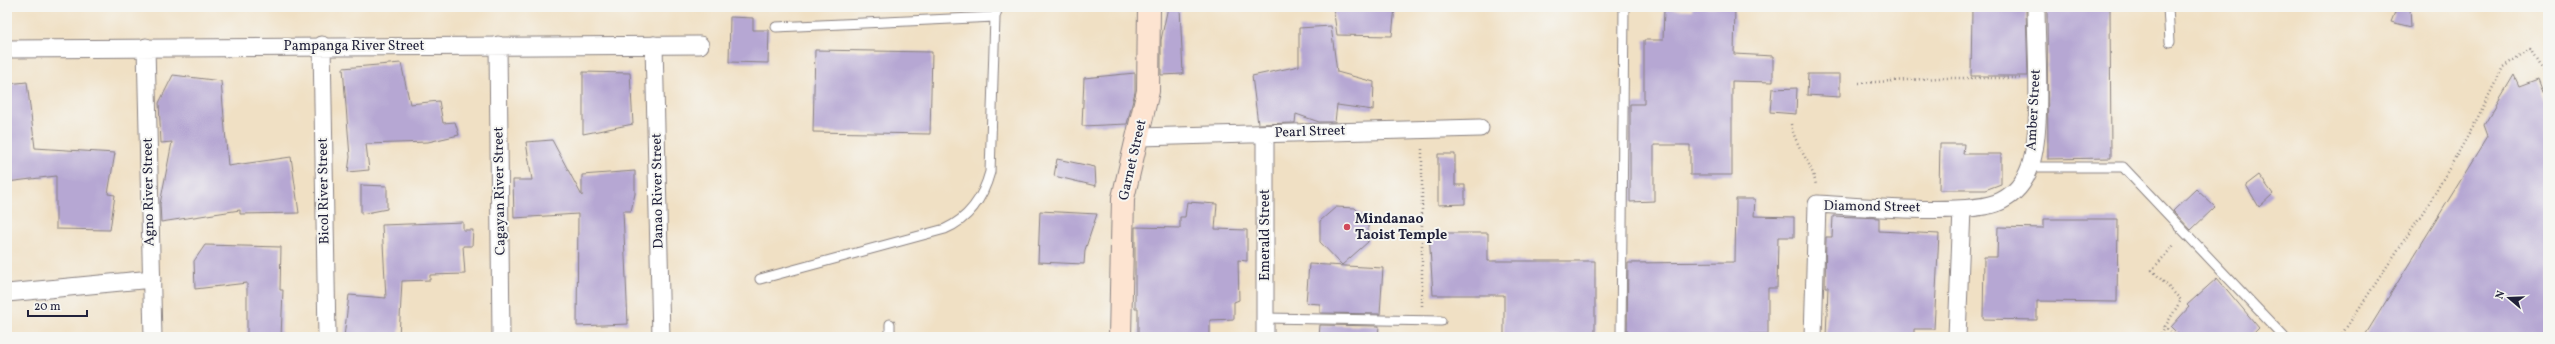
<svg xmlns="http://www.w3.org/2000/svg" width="2555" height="344" font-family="Vollkorn,serif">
<rect width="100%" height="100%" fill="#f6f6f2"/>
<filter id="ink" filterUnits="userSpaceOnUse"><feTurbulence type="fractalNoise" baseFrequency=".025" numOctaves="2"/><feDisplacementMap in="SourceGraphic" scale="8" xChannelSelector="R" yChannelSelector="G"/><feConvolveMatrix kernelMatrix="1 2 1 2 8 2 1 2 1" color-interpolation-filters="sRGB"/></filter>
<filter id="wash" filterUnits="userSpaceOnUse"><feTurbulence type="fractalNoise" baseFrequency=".012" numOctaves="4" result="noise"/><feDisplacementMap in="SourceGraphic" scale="16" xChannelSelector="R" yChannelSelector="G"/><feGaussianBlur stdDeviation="0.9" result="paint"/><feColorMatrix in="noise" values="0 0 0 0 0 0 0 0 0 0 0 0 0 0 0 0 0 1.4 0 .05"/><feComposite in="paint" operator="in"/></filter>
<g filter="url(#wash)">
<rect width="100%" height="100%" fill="#f0e0c4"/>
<g id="blocks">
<path fill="#b6a7d3" d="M1168 7H1180L1183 74 1161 75V40Z
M1333 7H1395L1392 36 1337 35Z
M1692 7H1735L1734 54 1773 56V82L1732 81V175H1690V145H1654V201L1630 202V104H1644V40H1663L1664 9 1692 10Z
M2047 7H2110L2111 158 2048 159Z
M2397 7H2410L2411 27 2391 22Z
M1972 9H2026L2028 76H1971Z
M730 17 753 18V30H769L768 63 729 62Z
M1331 26 1337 72 1374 82 1373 110 1337 105 1335 122H1319L1296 114 1295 123 1258 124 1252 76 1299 66V28Z
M815 50 932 52 930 134 813 132Z
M401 63 410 104 439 101 443 123 455 122 459 135 428 142 366 144 369 170 348 172 350 157 343 68Z
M583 72 630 73 633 124 583 134Z
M1135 73V92L1127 124 1082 126 1084 78Z
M1808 74H1840V97L1807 95Z
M173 75 221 81 228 166 291 157 299 213 240 214V210L161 222 160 204 172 142 161 143 159 103Z
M2514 75 2519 86 2538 79 2548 105V337H2364L2488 136 2484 125Z
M27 82 35 148 115 153 108 194 115 195 110 230 56 229V176L7 182V84Z
M1797 88 1796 114 1770 112 1772 89Z
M552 140 582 196V175L635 171V194L631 211H623L628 324 577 326 578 214 514 218 513 180H532L526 142Z
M1940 144H1964L1963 154H2001V184L1985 190H1939Z
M1438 154H1455V185H1465V204L1438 205Z
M1057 159 1095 167 1096 186 1054 176Z
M2259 175 2273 194 2259 207 2246 185Z
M361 185 387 186V209L361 214Z
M2196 189 2215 207 2191 230 2173 211Z
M1736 199H1755L1754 216 1794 217V237H1778L1777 288H1768V334H1749V337H1627L1628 263 1735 262Z
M1187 202 1217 204 1215 229 1247 230V261L1238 260 1239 300 1234 302V319L1210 320V337H1138V308H1135V227L1180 228V217H1185Z
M1336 207 1355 208 1368 221V242L1342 265 1320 242V221Z
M1040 211 1097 214 1085 250 1084 264 1038 262Z
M1833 216 1879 218V231L1939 234 1934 329H1914V337H1826L1828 287H1825L1826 237H1832Z
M2044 219H2118L2117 302 2037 301V320L1983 319 1984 257H1997L1998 227 2044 228Z
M463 222V230H473L472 246H463L465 274 430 275V280L402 281 399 337H344L349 295 386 298 382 225Z
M1429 233H1488V261H1595V337H1504V295H1433Z
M205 245 281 247 280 290H283L281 337H247V283L195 289 194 261Z
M1309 264 1383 268 1380 314 1320 313V304L1306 303Z
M2217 278 2259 328 2250 337H2181L2171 327 2189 307 2187 305Z
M1320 325 1379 326 1378 337H1319Z"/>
</g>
</g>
<g filter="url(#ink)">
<use href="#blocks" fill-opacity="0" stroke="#898180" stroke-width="1"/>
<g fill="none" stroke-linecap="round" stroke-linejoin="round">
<defs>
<path id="lane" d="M2168 7 2170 42
M776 27 995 17 998 7
M2030 167H2123L2284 337
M760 279 945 229C970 218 983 198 990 172L995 17
M1265 318 1441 321
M890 337V324
M1621 337 1624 7"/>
<path id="street" d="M322 45 327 337
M498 45 501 337
M654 45 661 337
M146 47 153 337
M7 49 700 45
M1139 137 1480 128
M7 293 152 279
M1265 337V134
M1813 337 1817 204C1857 206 1970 217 2001 201 2015 194 2025 181 2030 167 2043 128 2036 50 2036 7
M1957 337 1962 209"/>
<path id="secondary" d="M1120 337 1123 198 1148 91 1149 7"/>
</defs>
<use href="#lane" stroke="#898180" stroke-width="11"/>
<use href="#street" stroke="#898180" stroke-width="19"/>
<use href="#secondary" stroke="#898180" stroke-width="24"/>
<path stroke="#898180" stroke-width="2.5" stroke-dasharray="1 3" stroke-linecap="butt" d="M1859 83 1938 78H2020
M1791 124C1795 147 1813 163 1816 186
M1422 306V147
M2164 326 2177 337
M2159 337 2181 300 2152 270 2175 244
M2340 337 2431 200 2473 127 2503 67 2530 49 2548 78"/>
<use href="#lane" stroke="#fff" stroke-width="9"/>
<use href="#street" stroke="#fff" stroke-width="17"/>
<use href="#secondary" stroke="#fde4d1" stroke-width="22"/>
</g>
</g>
<circle fill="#d1495b" stroke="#f6f6f2" stroke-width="1.5" cx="1347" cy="227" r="4"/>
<g text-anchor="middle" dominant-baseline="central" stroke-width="4" stroke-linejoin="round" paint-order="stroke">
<g font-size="14" fill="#22223b" stroke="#f6f6f2">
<text x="354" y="46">Pampanga River Street</text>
<text transform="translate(2034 110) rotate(-87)">Amber Street</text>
<text transform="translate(1310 132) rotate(-2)">Pearl Street</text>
<text transform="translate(1133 160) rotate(-77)">Garnet Street</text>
<text transform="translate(324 191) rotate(-91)">Bicol River Street</text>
<text transform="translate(500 191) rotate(-91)">Cagayan River Street</text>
<text transform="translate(658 191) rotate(-91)">Danao River Street</text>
<text transform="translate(149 192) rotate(-91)">Agno River Street</text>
<text transform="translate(1872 207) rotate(1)">Diamond Street</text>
<text transform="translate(1265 235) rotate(-90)">Emerald Street</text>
</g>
<g font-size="14" font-weight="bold" fill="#22223b" stroke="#f6f6f2" text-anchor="start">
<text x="1355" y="219">Mindanao<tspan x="1355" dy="16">Taoist Temple</tspan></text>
</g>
</g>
<rect width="2555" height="344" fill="none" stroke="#f6f6f2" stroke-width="24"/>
<g transform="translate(2509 298) rotate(289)" stroke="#f6f6f2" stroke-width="3" paint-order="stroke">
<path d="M0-3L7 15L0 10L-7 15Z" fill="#22223b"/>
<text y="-6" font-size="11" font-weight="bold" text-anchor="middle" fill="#22223b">N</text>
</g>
<path d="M28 310v6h59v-6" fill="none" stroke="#22223b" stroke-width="2"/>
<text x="34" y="310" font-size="12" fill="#22223b" stroke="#f6f6f2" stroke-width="3" paint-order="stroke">20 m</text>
</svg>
